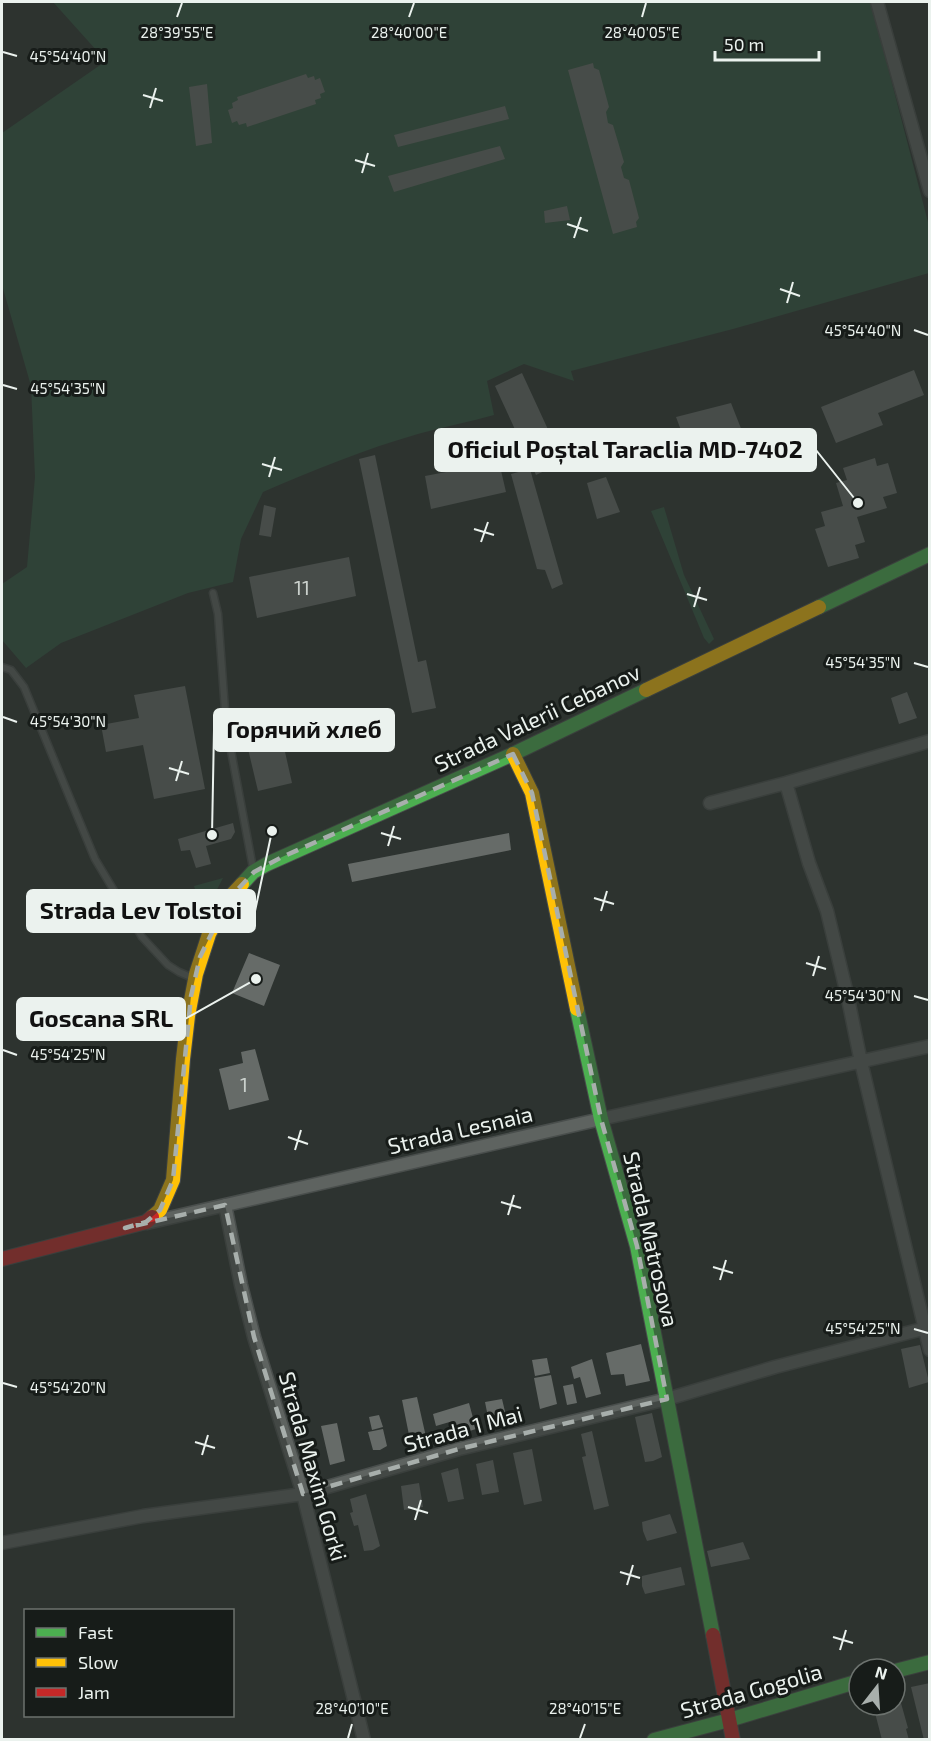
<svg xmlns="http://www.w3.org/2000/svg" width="931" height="1741" font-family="'Exo 2',sans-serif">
<rect width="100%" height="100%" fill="#2d3330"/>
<path fill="#325440" d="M53 2H871L929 226V273L733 329 571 371 574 381 524 364 487 381 494 415C469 422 443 427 418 434 365 449 314 470 263 492L241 539 233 582 188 593 61 643 26 668 2 640V584L27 567 35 477 31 386 2 285V133L106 61Z
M664 507 684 575 714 639 709 644 704 638 651 511Z
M223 878 208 907H201L194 886Z"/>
<path fill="#666b68" d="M593 63 594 68 599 70 609 107 606 112 608 123 613 125 624 162 621 167 624 178 629 180 639 218 636 222 637 227 613 234 568 70Z
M306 74 308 78 314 76 315 80 320 78 325 92 320 94 321 98 315 100 316 104 247 127 246 123 239 125 237 121 232 123 228 110 233 108 232 103 238 100 237 97Z
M207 84 212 143 196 146 189 87Z
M505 106 509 119 398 147 394 135Z
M500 146 505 159 394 192 388 176Z
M567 206 570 220 545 223 544 211Z
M914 370 924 395 878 413 883 425 836 443 821 407Z
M522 373 563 462 536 475 495 386Z
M731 403 742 431 688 449 676 417Z
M375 455 418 662 426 660 436 708 412 713 359 459Z
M875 458 877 466 888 463 897 493 883 497 887 508 857 517 865 542 855 545 859 558 828 567 815 529 825 526 821 512 843 506 836 483 847 480 843 468Z
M499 462 506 492 431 509 425 476Z
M530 469 563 584 552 589 545 570 537 569 511 474Z
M606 477 620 512 597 519 587 483Z
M264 505 276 508 271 537 259 535Z
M349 557 356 596 257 618 249 577Z
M185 686 205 789 154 799 143 745 106 752 101 725 139 718 134 695Z
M907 692 917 718 899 724 891 698Z
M279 725 292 783 258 791 244 732Z
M233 823 235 832 231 839 206 846 211 864 196 868 190 850 181 851 178 839Z
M509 833 511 850 352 882 348 864Z
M249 953 280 965 264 1006 232 993Z
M255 1049 269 1100 229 1110 219 1069 243 1063 241 1052Z
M641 1344 650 1381 626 1386 624 1374 611 1375 606 1353Z
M920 1345 929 1382 909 1388 901 1349Z
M547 1358 550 1373 535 1376 532 1360Z
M592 1359 601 1394 586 1398 580 1377 574 1379 571 1367Z
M551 1375 557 1404 540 1409 534 1378Z
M573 1384 577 1403 567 1405 563 1386Z
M417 1397 426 1437 410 1440 402 1400Z
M502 1399 507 1420 489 1422 485 1402Z
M469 1403 476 1429 457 1435 453 1421 436 1426 433 1414Z
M652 1413 662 1457 653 1461 645 1462 635 1417Z
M379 1415 383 1427 372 1430 369 1417Z
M337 1423 345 1461 330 1465 321 1426Z
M383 1429 387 1446 380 1450H373L368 1432Z
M592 1431 609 1506 594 1510 582 1457 586 1456 581 1434Z
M532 1449 542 1501 524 1505 513 1453Z
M493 1460 499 1492 482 1495 476 1464Z
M458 1468 464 1499 448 1502 441 1473Z
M419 1483 423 1507 404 1510 401 1486Z
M366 1494 380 1546 373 1550 364 1551 358 1525 354 1526 350 1513 353 1512 350 1499Z
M670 1514 677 1533 647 1541 643 1531 642 1522Z
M743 1542 750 1559 711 1567 707 1551Z
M681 1567 685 1585 645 1594 642 1586V1576Z
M930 1683V1740H924L911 1687Z
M895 1689H897L908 1728 906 1729 909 1740H882L873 1705H895Z"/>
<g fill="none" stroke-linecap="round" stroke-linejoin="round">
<defs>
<path id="lane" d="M213 593 218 614 226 724 253 868
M2 667 11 670 24 687 95 859 142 937 168 965 179 972 193 978"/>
<path id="street" d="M877 2 930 191
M786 783 809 863 827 911 847 994 861 1062 930 1350
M710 803 786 783 930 741
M225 1205 241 1285 254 1337 303 1494 364 1740
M147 1223 601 1119 930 1046
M2 1543 143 1516 303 1494 459 1449 667 1399 775 1367 930 1327"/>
<path id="fast" d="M819 607 930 554
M242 884 253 872 267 864 513 754 646 690
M577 1009 601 1119 637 1246 713 1635
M895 1671 930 1662
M654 1740 729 1720 859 1681"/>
<path id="slow" d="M646 690 819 607
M513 754 532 793 577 1009
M152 1217 160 1210 173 1180 183 1059 188 1016 196 974 209 934 227 900 242 884"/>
<path id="jam" d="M2 1259 146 1222 152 1217
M713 1635 733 1740"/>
</defs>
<use href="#lane" stroke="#494e4c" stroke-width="9"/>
<use href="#street" stroke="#494e4c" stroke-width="15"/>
<use href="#fast" stroke="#494e4c" stroke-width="16"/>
<use href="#slow" stroke="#494e4c" stroke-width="16"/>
<use href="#jam" stroke="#494e4c" stroke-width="16"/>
<use href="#lane" stroke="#5e6360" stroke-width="6"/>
<use href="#street" stroke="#5e6360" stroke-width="12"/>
<use href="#fast" stroke="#4caf50" stroke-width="14"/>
<use href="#slow" stroke="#ffc107" stroke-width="14"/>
<use href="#jam" stroke="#c62828" stroke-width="14"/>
</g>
<path d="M0 0H931V1741H0ZM513 754 532 793 601 1119 637 1246 667 1399 459 1449 303 1494 254 1337 225 1205 125 1228 146 1222 160 1210 173 1180 191 996 200 957 228 900 254 872 282 857Z" fill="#2d3330" fill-opacity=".55" fill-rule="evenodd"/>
<path fill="none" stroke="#a8afac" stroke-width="4.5" stroke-dasharray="12 8" stroke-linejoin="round" d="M513 754 532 793 601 1119 637 1246 667 1399 459 1449 303 1494 254 1337 225 1205 125 1228 146 1222 160 1210 173 1180 191 996 200 957 228 900 254 872 282 857Z"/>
<path fill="none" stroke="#ebf2ee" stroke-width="2" d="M177 17 182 3M409 17 414 3M642 17 646 3M3 52 17 56M143 95 163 101M150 108 156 88M355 160 375 166M362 173 368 153M567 224 588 231M574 238 581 217M780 289 800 296M787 303 793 282M914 330 928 335M3 385 17 389M262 464 282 470M269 477 275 457M474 529 494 535M481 542 488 522M687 594 707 600M694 607 700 587M914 663 928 667M3 717 17 722M169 768 189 774M176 781 182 761M381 833 401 839M388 846 394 826M594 898 614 904M601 911 607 891M806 963 826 969M813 976 819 956M914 996 928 1000M3 1050 17 1055M288 1137 308 1144M295 1150 301 1130M501 1202 521 1208M508 1215 514 1195M713 1267 733 1273M720 1280 726 1260M914 1329 928 1333M3 1383 17 1387M195 1442 215 1448M202 1455 208 1435M408 1507 428 1513M415 1520 421 1500M620 1572 640 1578M627 1585 633 1565M833 1637 853 1643M840 1650 846 1630M348 1738 352 1724M580 1738 585 1724"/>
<g text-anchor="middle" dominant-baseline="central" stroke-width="6" stroke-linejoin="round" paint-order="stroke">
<g font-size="20" fill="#cad0cc">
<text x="302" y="587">11</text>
<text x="244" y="1084">1</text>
</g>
<g font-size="22" fill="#ebf2ee" stroke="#171c19">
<text transform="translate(537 717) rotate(-25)">Strada Valerii Cebanov</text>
<text transform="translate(460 1129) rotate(-13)">Strada Lesnaia</text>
<text transform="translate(652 1239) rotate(77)">Strada Matrosova</text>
<text transform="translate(463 1428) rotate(-15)">Strada 1 Mai</text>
<text transform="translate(314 1466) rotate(74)">Strada Maxim Gorki</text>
<text transform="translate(751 1690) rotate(-16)">Strada Gogolia</text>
</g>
</g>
<g font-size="15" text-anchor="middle" fill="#ebf2ee" stroke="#171c19" stroke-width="6" stroke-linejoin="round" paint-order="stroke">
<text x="177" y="38">28°39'55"E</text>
<text x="409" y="38">28°40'00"E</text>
<text x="642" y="38">28°40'05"E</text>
<text x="68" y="62">45°54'40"N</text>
<text x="863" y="336">45°54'40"N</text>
<text x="68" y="394">45°54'35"N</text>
<text x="863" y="668">45°54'35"N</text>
<text x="68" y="727">45°54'30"N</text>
<text x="863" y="1001">45°54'30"N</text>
<text x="68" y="1060">45°54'25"N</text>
<text x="863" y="1334">45°54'25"N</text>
<text x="68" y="1393">45°54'20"N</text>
<text x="352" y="1714">28°40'10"E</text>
<text x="585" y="1714">28°40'15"E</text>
</g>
<path fill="none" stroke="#ebf2ee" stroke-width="2" d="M858 503L816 450M212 835L214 730M272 831L255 911M256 979L185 1019"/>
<g fill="#ebf2ee" stroke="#171c19" stroke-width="2">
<circle cx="858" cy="503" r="6"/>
<circle cx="212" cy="835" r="6"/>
<circle cx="272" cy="831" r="6"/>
<circle cx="256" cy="979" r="6"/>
</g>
<g fill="#ebf2ee" stroke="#ebf2ee" stroke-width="2">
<rect x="435" y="429" width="381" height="42" rx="6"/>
<rect x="214" y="709" width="180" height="42" rx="6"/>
<rect x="27" y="890" width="228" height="42" rx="6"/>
<rect x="17" y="998" width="168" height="42" rx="6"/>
</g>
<g font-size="24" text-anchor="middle" font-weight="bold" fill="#111">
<text x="625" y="458">Oficiul Poștal Taraclia MD-7402</text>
<text x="304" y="738">Горячий хлеб</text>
<text x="141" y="919">Strada Lev Tolstoi</text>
<text x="101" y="1027">Goscana SRL</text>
</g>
<rect width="931" height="1741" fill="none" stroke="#ebf2ee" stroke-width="6"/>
<rect x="24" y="1609" width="210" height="108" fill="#171c19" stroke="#6c726e" stroke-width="1.5"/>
<rect x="36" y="1628" width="30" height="9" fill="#4caf50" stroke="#6c726e" stroke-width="1.5"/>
<text x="78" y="1639" font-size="18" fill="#ebf2ee">Fast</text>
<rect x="36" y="1658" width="30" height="9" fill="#ffc107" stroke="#6c726e" stroke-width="1.5"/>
<text x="78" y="1669" font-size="18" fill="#ebf2ee">Slow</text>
<rect x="36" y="1688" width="30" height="9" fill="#c62828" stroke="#6c726e" stroke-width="1.5"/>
<text x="78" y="1699" font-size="18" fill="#ebf2ee">Jam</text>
<g transform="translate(877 1687) rotate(17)"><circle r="28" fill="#171c19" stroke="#6c726e" stroke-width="1.5"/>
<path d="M0-4.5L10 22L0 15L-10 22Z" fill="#a8afac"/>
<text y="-9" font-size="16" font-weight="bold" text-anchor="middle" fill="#ebf2ee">N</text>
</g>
<path d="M715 51v9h104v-9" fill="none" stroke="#ebf2ee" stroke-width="3"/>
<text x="724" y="51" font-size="18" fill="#ebf2ee" stroke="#171c19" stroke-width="4.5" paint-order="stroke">50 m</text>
</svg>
